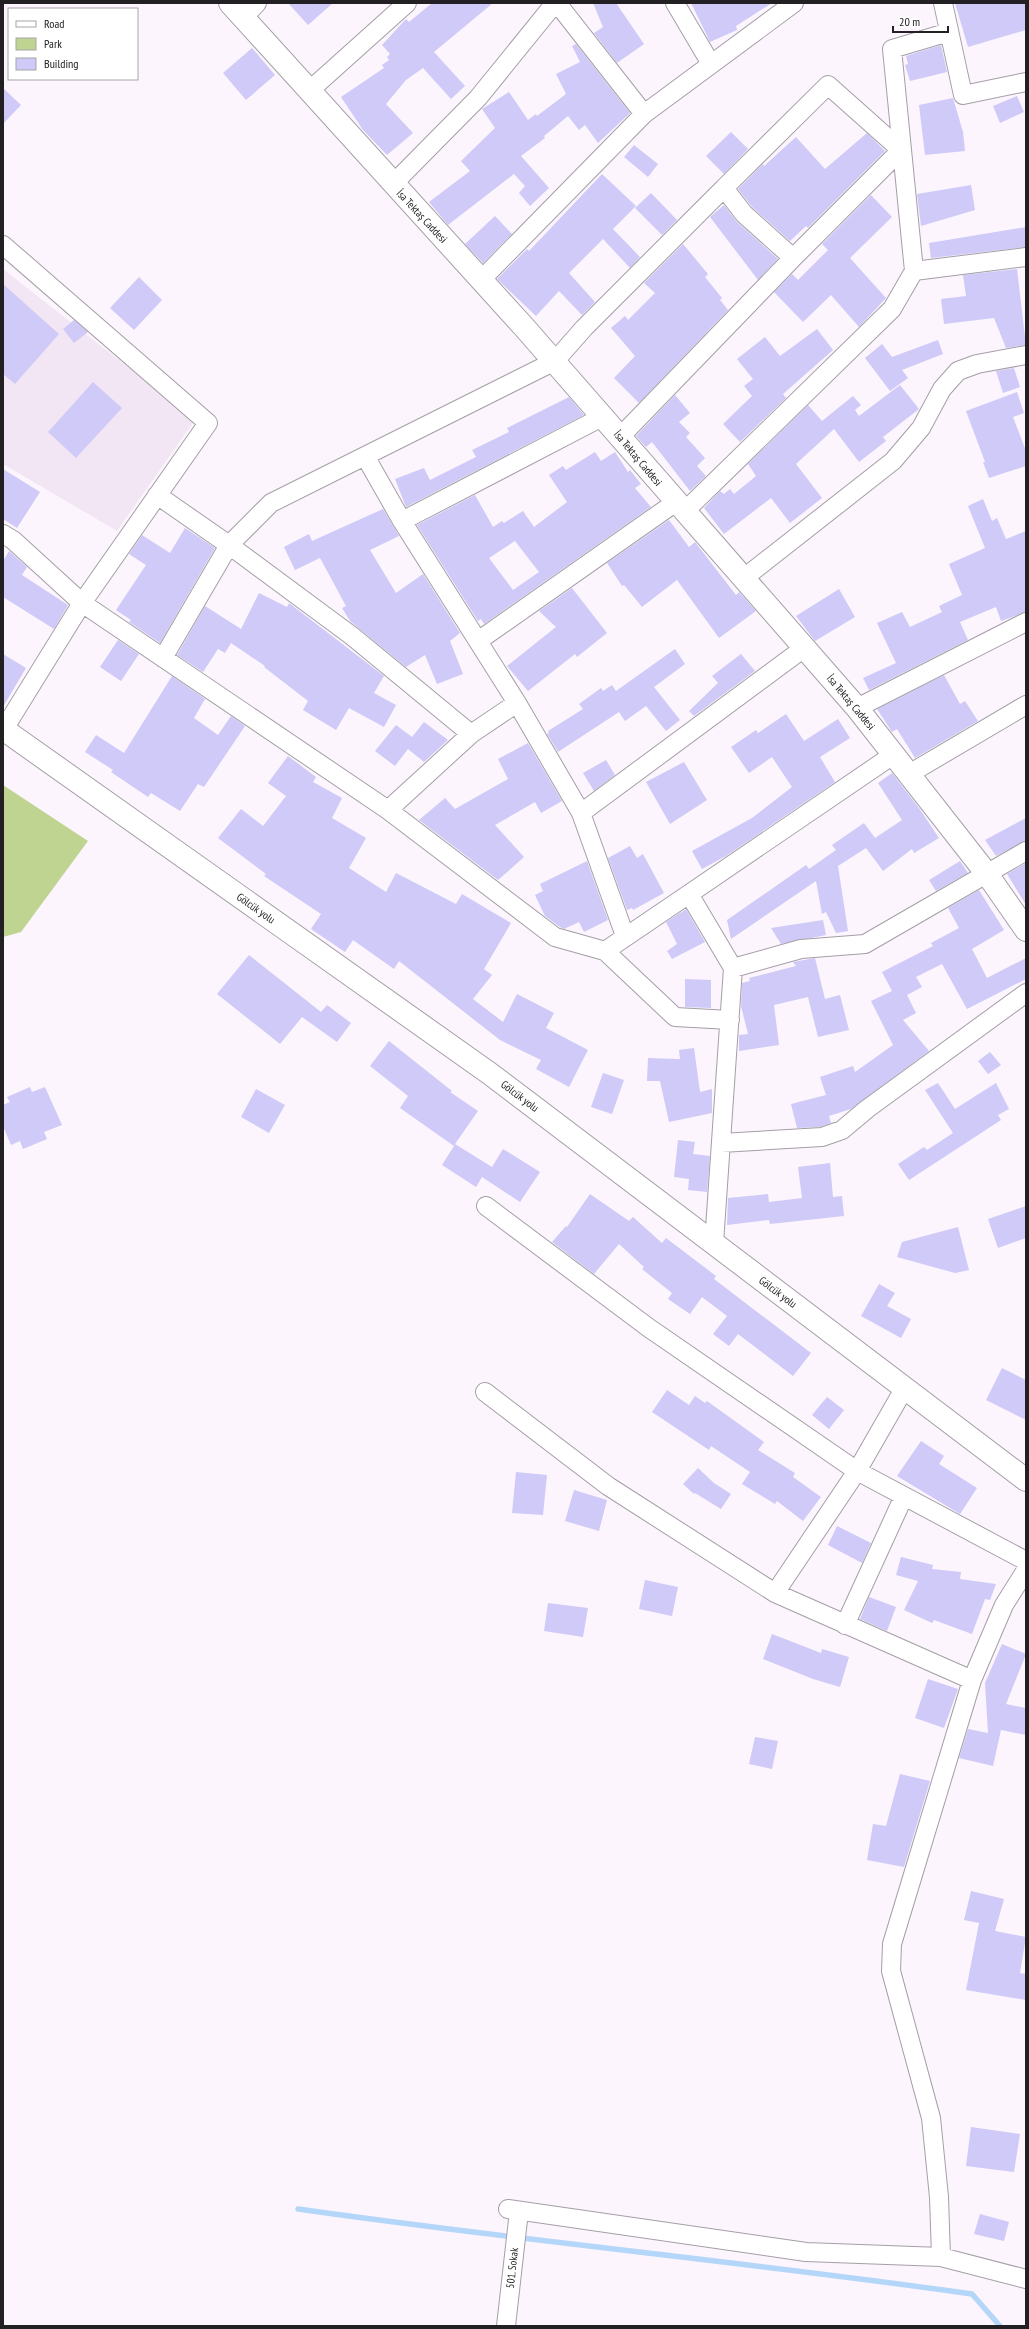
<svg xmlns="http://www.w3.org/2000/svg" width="1029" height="2329" font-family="'PT Sans Narrow',sans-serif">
<rect width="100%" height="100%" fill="#fcf5fd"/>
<path fill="#f3e6f4" d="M3 269 195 420 117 531 3 464Z"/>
<path fill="#c0d491" d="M3 785 88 841 21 932 3 937Z"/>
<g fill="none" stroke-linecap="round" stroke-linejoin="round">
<path stroke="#b3d6f9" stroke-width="5.5" d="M298 2209C522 2241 748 2262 972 2294L1000 2326"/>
</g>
<path fill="#cfcaf7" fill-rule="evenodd" d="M288 3H333L308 25Z
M432 3H493L434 52 465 86 451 99 423 68 406 80 386 104 413 133 387 155 363 130 341 97 384 68 382 65 389 60 387 57 390 54 382 45 406 19 409 22Z
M593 3H616L644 44 617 63 594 33 603 27Z
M691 3H772L736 26 737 30 710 42Z
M955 3H1026V30L968 47Z
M576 44 630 113 598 143 585 125 579 130 568 116 544 136 545 138 521 156 549 188 530 206 519 193 525 186 514 174 448 225 429 202 470 171 461 161 495 128 482 109 509 92 528 120 536 114 537 116 566 94 556 74 580 62 572 46Z
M941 45 947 72 910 81 905 65 908 64 906 56Z
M252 48 275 75 246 100 223 73Z
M3 88 21 105 3 124Z
M1017 96 1024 112 1000 123 993 106Z
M953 98 963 132 965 151 925 155 919 105Z
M731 132 748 149 724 174 706 156Z
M867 133 885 151 808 228 806 226 790 241 752 207 738 189 763 164 764 166 796 137 825 169Z
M634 145 658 164 648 177 624 157Z
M602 174 636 206 613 229 640 257 630 268 603 239 569 273 595 302 582 315 559 291 536 316 497 279 527 249 529 251Z
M971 185 975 210 921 226 917 194Z
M651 193 677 220 662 235 635 208Z
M871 195 892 217 850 258 886 298 859 327 831 295 803 322 774 292 792 274 798 280 828 250 822 244Z
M724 205 737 222 778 259 758 280 710 217Z
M495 216 512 234 483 263 465 244Z
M1026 227V247L931 258 929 243Z
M683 244 708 274 705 277 722 298 720 300 728 310 639 403 614 378 635 356 611 328 625 316 628 320 655 293 644 283Z
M1017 269 1026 345 1006 348 994 318 944 324 941 299 966 296 963 275Z
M139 277 162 300 134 330 110 308Z
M3 284 59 334 15 384 3 374Z
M74 320 88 332 74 343 63 329Z
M817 329 833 350 783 394 786 398 740 442 723 424 752 396 744 386 753 379 737 359 765 337 780 356Z
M938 340 943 354 902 370 908 378 890 391 865 358 882 344 892 357Z
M1014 368 1020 387 1003 393 996 371Z
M93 382 122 408 76 458 48 432Z
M900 385 919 409 883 437 886 441 859 462 834 429 796 464 822 498 790 523 771 498 724 534 704 508 720 491 724 494 730 489 734 494 756 476 748 464 808 405 822 421 853 396 861 405 855 410 859 416Z
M1017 392 1024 413 1013 417 1026 451V466L989 478 983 462H985L966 411Z
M675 395 690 413 679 422 690 433 686 437 705 458 697 466 706 476 690 491 652 442 646 447 636 436Z
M569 397 584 415 406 507 395 479 424 468 430 480 476 457 472 450 509 432 507 428Z
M595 452 601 461 615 452 628 472 630 470 641 484 635 488 651 507 484 624 481 619 478 621 417 525 475 495 493 527 502 521 504 523 523 511 534 527 567 502 549 475 563 466 566 470ZM515 541 539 572 513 590 489 558Z
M3 469 40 492 17 528 3 519Z
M983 499 992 521 997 518 1006 539 1026 531V612L1001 621 996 607 960 622 968 640 869 690 863 678 896 663 877 623 902 612 910 627 942 612 939 606 962 595 949 564 985 548 968 506Z
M383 509 399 536 370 550 396 593 423 574 460 633 450 641 463 674 437 684 425 655 406 667 350 621 342 608 346 606 320 558 295 570 284 547 309 534 312 541Z
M669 520 689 547 695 542 736 595 739 592 756 611 719 638 677 580 642 607 624 585 622 586 607 563Z
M185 528 215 548 160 643 129 622 131 620 116 610 146 565 129 554 142 535 170 553Z
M9 551 27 567 22 575 68 605 54 629 3 597V561Z
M572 588 607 633 577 657 575 654 528 691 507 666 556 627 539 611Z
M839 589 855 617 815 641 796 616Z
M259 593 287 607 289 603 384 676 374 693 396 705 384 727 349 708 336 730 303 710 308 701 264 667 265 666 231 643 225 653 218 649 203 672 177 655 205 606 241 629Z
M118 640 139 654 121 681 100 667Z
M675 649 685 664 654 687 680 720 666 731 646 706 625 721 619 712 558 752 547 734 549 733 548 731 583 709 579 704 601 688 603 691 612 685 616 691Z
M3 654 26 668 3 707Z
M741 654 755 671 694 716 689 711 718 683 712 676Z
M944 675 960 704 965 701 978 721 915 758 897 729 892 732 877 709Z
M172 676 205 699 194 718 218 735 231 716 245 726 204 787 198 784 180 811 151 793 148 797 111 772 113 770 85 752 96 735 124 753Z
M786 714 804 741 838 719 850 738 820 757 835 782 726 856 702 869 692 851 752 818 792 787 772 757 749 773 731 747 756 730 758 733Z
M424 722 448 740 424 762 408 749 395 766 375 751 396 725 412 737Z
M528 743 562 801 541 813 535 802 495 825 524 857 498 880 419 820 445 798 455 809 508 779 498 759Z
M288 756 316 777 313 782 342 798 332 818 366 838 349 868 386 892 396 873 456 904 462 894 511 923 484 969 492 975 473 999 503 1022 517 994 554 1013 546 1028 588 1050 569 1087 536 1069 541 1060 500 1040 399 961 394 969 353 940 345 952 311 929 321 914 264 876 266 874 218 838 241 809 263 826 286 796 268 783Z
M606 760 615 775 594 791 583 773Z
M684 762 707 800 670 824 646 782Z
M892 773 919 808 939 838 914 853 912 849 883 871 866 848 838 866 848 931 836 933 826 912 822 914 816 881 731 939 727 920 806 865 809 869 836 850 832 845 864 823 875 838 902 820 878 783Z
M1026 818V841L996 856 985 840Z
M630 846 637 858 643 854 664 893 633 910 632 908 627 910 608 858Z
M587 861 608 920 584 932 579 922 564 929 560 927 545 916 535 895 543 891 540 884Z
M960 861 968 873 936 891 929 880Z
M1026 863V905L1007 874Z
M979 890 1004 930 972 949 987 978 1026 958V979L967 1009 942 964 916 977 922 987 907 995 916 1013 903 1020 929 1051 851 1109 829 1116 831 1123 820 1127 797 1128 791 1104 826 1095 820 1077 853 1066 855 1072 893 1045 871 1001 892 991 882 972 933 946 931 943 959 928 948 908Z
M686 909 705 942 672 959 667 951 677 944 666 922Z
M823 920 826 935 781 944 771 928Z
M249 955 321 1012 327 1005 351 1023 337 1042 302 1017 280 1044 217 994Z
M815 958 825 999 840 995 849 1030 818 1037 808 997 774 1005 779 1045 739 1051V1035L748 1034 741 1006 742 983 750 981 749 978 796 966 793 962Z
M685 979 711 980V1008L685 1007Z
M389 1041 452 1091 450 1092 478 1111 455 1144 492 1167 503 1149 540 1172 520 1202 482 1177 476 1187 442 1165 454 1146 400 1108 408 1096 370 1066Z
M694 1048 700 1092 712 1089V1113L669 1122 660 1081H647L648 1058 680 1059 679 1050Z
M990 1052 1001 1065 988 1074 978 1061Z
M603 1073 624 1080 612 1114 591 1107Z
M938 1083 955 1109 996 1083 1009 1109 998 1115 1001 1120 909 1180 898 1164 924 1147 927 1150 953 1133 925 1090Z
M30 1087 32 1092 45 1087 62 1125 44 1132 47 1139 23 1149 20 1141 11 1145 3 1126V1105L10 1102 7 1097Z
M256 1089 285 1105 269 1133 241 1117Z
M678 1140 695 1142 693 1154 710 1156 707 1192 688 1190 689 1179 674 1177Z
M830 1163 833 1197 842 1196 844 1216 770 1224 769 1220 727 1225 728 1198 768 1194 769 1202 802 1198 798 1167Z
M590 1194 629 1221 633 1217 662 1243 666 1238 716 1276 714 1279 811 1353 793 1376 738 1334 729 1346 713 1334 727 1316 702 1297 690 1314 668 1299 672 1293 642 1269 644 1267 619 1244 594 1274 552 1242 566 1226 567 1227Z
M1026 1206V1238L998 1248 988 1219Z
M958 1227 969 1270 955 1273 897 1257 902 1242Z
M879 1284 895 1293 887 1306 911 1319 901 1338 861 1316Z
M1002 1368 1026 1380V1420L986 1400Z
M667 1390 689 1405 695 1396 705 1403 707 1401 764 1442 758 1450 795 1473 793 1477 821 1497 803 1521 777 1501 775 1504 742 1484 750 1472 711 1446 709 1450 652 1412Z
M827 1397 844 1410 829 1429 812 1415Z
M921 1441 944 1456 939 1464 977 1488 960 1514 897 1476Z
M698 1468 714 1483 731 1494 721 1509 695 1493 694 1494 683 1484Z
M516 1472 547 1475 543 1515 512 1513Z
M574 1490 607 1500 599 1531 565 1521Z
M837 1526 871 1543 862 1563 828 1545Z
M901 1557 933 1565 932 1569 961 1572 960 1579 996 1584 990 1600 985 1599 972 1634 934 1620 932 1623 904 1610 918 1581 896 1575Z
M645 1580 678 1587 672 1616 639 1609Z
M869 1597 896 1607 887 1631 860 1619Z
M548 1603 588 1608 583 1637 544 1631Z
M772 1634 821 1653 822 1649 849 1657 840 1687 813 1679 763 1659Z
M1002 1644 1026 1654 1006 1704 1026 1708V1735L1001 1730 993 1766 959 1758 968 1729 988 1733 985 1683Z
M928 1679 958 1689 944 1728 915 1718Z
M755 1737 778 1741 772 1769 749 1764Z
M900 1774 930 1781 904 1867 867 1860 873 1824 886 1826Z
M971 1891 1004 1899 995 1931 1026 1937 1020 1973 1026 1974V2000L966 1990 979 1923 964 1920Z
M971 2127 1020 2134 1014 2172 966 2166Z
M980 2214 1009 2222 1004 2241 974 2234Z"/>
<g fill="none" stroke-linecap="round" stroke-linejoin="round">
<defs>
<path id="minor" d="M557 3 644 114
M675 3 711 64
M943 3 963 95 1026 82
M243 18 257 3
M309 91 407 3
M393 184 478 98 555 3
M3 245 208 423 82 603 4 729
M914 271 1026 257
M481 280 644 114 794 3
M620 437 793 258
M365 456 271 503 229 545 352 636 471 734
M157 495 229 545 163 658
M685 511 892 309 914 271 892 49 949 32
M402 521 365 456 555 361 584 328 724 188 744 214 793 258 901 150 828 85 724 188
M3 534 13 540 82 603 388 810
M744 578 893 461 921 428 942 389 958 371 977 364 1026 355
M478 641 676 502
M517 703 402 521 604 416
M857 708 1026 622
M893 755 689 894 733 968 801 949 865 944 1026 851
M909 774 1026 705
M581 813 804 648
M689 894 605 951 675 1017 730 1020
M605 951 555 937 388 810 471 734 517 703 581 813 625 936
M721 1143 822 1137 842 1130 867 1109 1026 993
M486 1206 649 1328 857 1471 1026 1561
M714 1243 733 968
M485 1392 608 1486 775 1593 972 1680
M775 1593 857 1471 904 1389
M845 1625 904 1496
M508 2209 806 2252 941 2257 1026 2279
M941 2257 939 2197 931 2118 891 1971 892 1944 972 1680 1004 1605 1026 1570
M506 2326 519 2211"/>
<path id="tertiary" d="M230 3 524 327 857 708 987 874 1026 930"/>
<path id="secondary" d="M3 729 489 1073 1026 1480"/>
</defs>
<use href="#minor" stroke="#a59ea6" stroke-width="20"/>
<use href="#tertiary" stroke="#a59ea6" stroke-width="24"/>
<use href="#secondary" stroke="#a59ea6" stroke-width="24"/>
<use href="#minor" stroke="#fff" stroke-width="18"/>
<use href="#tertiary" stroke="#fff" stroke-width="22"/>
<use href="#secondary" stroke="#fff" stroke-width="22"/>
</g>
<g text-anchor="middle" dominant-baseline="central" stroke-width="3" stroke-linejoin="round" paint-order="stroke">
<g font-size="11" fill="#222023" stroke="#fff">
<text transform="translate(422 216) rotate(47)">İsa Tektaş Caddesi</text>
<text transform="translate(638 458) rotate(50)">İsa Tektaş Caddesi</text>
<text transform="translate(851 702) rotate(50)">İsa Tektaş Caddesi</text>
<text transform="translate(256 908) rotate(35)">Gölcük yolu</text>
<text transform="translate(520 1096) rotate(37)">Gölcük yolu</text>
<text transform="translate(778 1292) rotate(37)">Gölcük yolu</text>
<text transform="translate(512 2268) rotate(-84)">501. Sokak</text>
</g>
</g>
<rect width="1029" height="2329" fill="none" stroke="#222023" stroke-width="8"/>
<rect x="8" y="8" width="130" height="72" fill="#ffffff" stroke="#a7a6a7"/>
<rect x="16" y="21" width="20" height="6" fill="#ffffff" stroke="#a7a6a7"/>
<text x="44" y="28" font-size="12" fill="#222023">Road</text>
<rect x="16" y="38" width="20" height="12" fill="#c0d491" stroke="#a7a6a7"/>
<text x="44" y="48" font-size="12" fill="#222023">Park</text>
<rect x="16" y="58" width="20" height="12" fill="#cfcaf7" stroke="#a7a6a7"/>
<text x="44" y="68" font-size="12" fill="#222023">Building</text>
<path d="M893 26v6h55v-6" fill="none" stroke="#222023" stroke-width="2"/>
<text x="899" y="26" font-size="12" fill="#222023" stroke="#ffffff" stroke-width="3" paint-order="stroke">20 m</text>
</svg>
